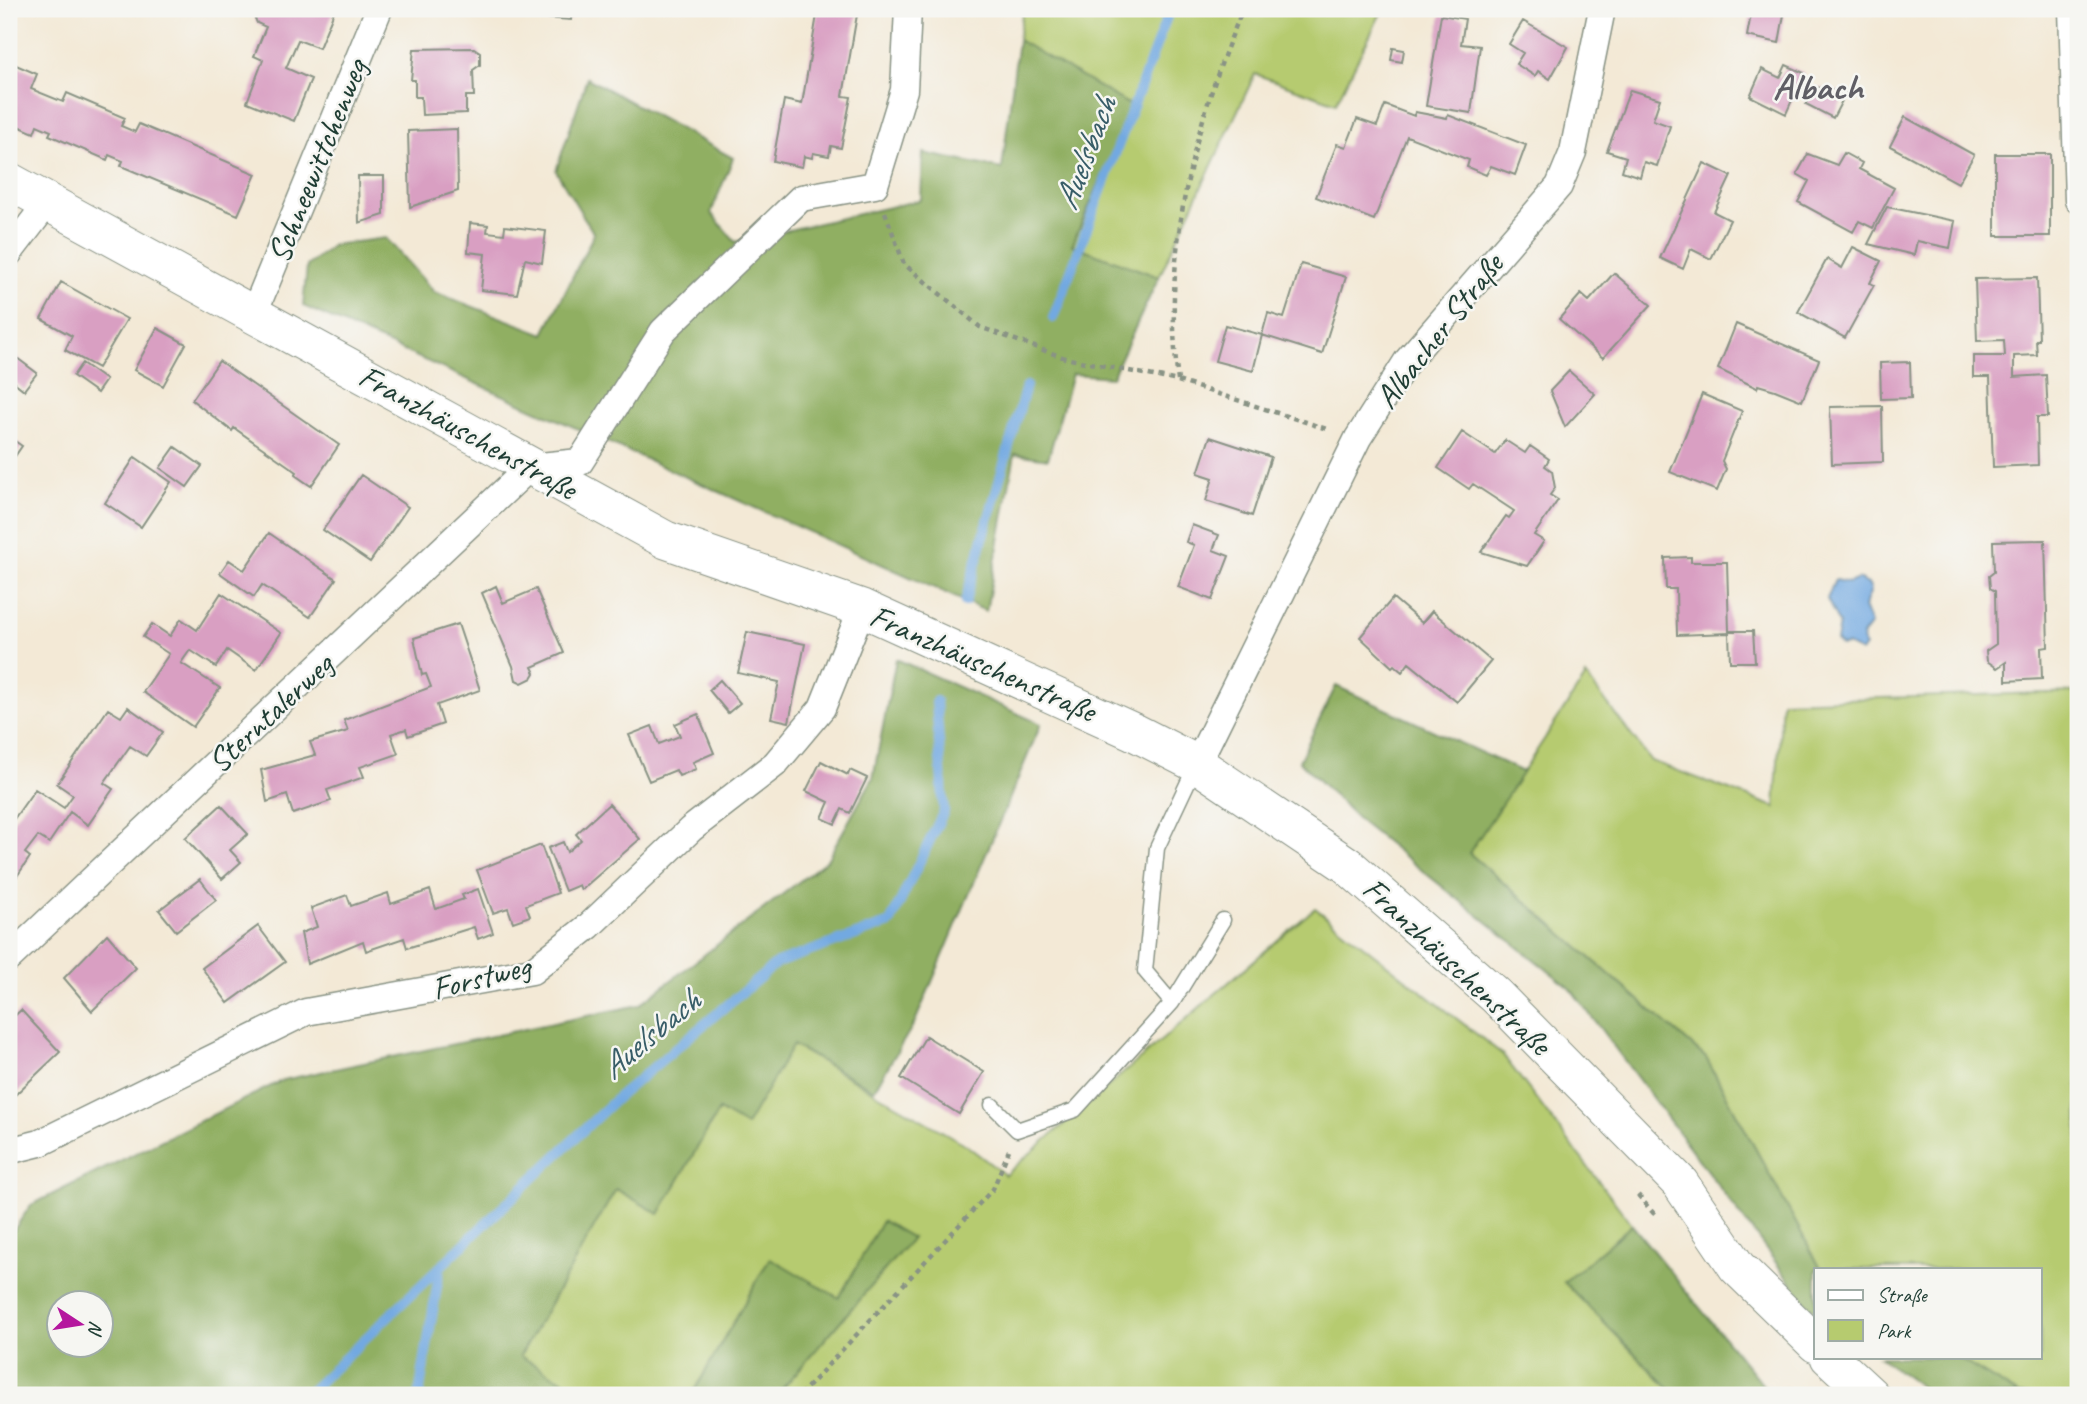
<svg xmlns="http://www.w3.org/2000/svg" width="2087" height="1404" font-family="Caveat,sans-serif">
<rect width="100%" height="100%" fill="#f6f6f2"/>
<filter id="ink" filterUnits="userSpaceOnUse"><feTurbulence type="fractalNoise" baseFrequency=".0143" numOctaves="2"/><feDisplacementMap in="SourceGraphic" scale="14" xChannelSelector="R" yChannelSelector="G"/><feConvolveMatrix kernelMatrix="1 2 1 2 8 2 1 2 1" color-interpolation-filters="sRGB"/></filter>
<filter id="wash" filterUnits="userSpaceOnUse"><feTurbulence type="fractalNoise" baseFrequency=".00686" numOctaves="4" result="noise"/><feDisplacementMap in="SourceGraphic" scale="28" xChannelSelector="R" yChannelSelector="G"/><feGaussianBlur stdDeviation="1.57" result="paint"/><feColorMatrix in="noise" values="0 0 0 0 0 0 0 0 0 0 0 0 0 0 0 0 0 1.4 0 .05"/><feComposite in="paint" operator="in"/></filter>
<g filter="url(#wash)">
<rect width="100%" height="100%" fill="#f3e9d6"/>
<path fill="#b6cb6f" stroke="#6a8452" stroke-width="2" d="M1023 9H1383L1336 103 1255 74 1159 277 1072 245 1133 107 1018 40Z
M1586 676 1651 761 1775 807 1782 701 2078 692V1395H2019L1956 1357H2040V1269H1821L1706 1058 1469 853Z
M1315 908 1502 1054 1632 1225 1564 1282 1675 1395H777L912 1238 883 1221 839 1298 770 1258 692 1395H588L520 1356 616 1189 659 1214 719 1110 746 1125 792 1045 966 1145 1005 1175Z"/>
<path fill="#90af62" stroke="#58764b" stroke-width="2" fill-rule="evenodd" d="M1018 40 1133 107 1072 245 1159 277 1112 377 1072 374 1048 459 1015 454 986 611 303 306 307 266 333 245 386 238 434 292 544 334 594 234 556 171 587 78 733 158 711 213 735 242 921 200 923 153 1002 169Z
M896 659 1041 724 915 1022 874 1090 793 1045 746 1126 719 1110 659 1214 616 1189 520 1356 588 1395H9V1237L31 1205 283 1080 639 1005 827 860 873 778ZM102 1302V1344H60V1302Z
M1336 686 1523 772 1469 853 1706 1058 1821 1269H1816V1311L1807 1304 1570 988 1361 822 1299 761Z
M882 1221 912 1238 777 1395H692L770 1258 839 1298Z
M1632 1225 1771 1395H1676L1564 1282Z
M1879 1357H1956L2019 1395H1932Z"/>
<path fill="#72a9e1" stroke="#48738a" stroke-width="2" d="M1858 579 1868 584 1871 590 1864 607 1871 624 1862 636 1865 646 1861 652 1847 645 1842 646 1836 641 1839 624 1827 599 1835 580 1849 583Z"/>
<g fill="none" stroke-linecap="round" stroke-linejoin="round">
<path stroke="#72a9e1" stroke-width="10" d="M1053 318 1170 9
M965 602 1026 386
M306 1395 618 1097 777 963 890 923 944 811 936 701
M419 1395 440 1268"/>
</g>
<g id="blocks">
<path fill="#d99fc2" d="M257 9H335L319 48 298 40 286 68 311 79 294 121 247 102 263 60 254 56 266 27 257 23 254 16Z
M516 9H572L571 20 516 16Z
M818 9H858L843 96 851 97 841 148 831 146 829 156 813 153 812 158 804 156 802 167 773 161 784 100 802 104Z
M1643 9H1679V14L1643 12Z
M1752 9H1785L1779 43 1747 36Z
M1441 15 1465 19 1461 44 1480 46 1471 113 1426 106Z
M1523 21 1568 47 1550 79 1538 71 1535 76 1516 64 1523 53 1509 44Z
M474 48 480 52V65L473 70 474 96H466V113L422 115 421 97H415V80H411L414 49Z
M1393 48 1404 50 1402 62 1391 60Z
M9 62 37 74 31 89 63 102 67 93 125 118 121 126 135 132 139 124 256 174 238 215 121 166 123 161 109 155 107 160 49 135 51 131 37 125 34 133 9 122Z
M1786 65 1804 73 1786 114 1750 96 1762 69 1780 78Z
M1815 87 1846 93 1833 118 1806 104Z
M1630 90 1660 99 1653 120 1670 126 1657 166 1644 162 1640 177 1622 171 1626 157 1607 151Z
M1385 105 1414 116 1415 112 1447 118 1448 115 1526 145 1515 175 1491 166 1486 175 1467 167 1469 160 1407 136 1374 220 1316 197 1337 144 1346 147 1357 119 1377 126Z
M1905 117 1974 155 1958 183 1890 146Z
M457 129 458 191 410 207 408 131Z
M1844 153 1862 163 1859 169 1894 188 1873 228 1859 221 1853 232 1798 202 1809 181 1797 174 1808 154 1837 165Z
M1995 154H2050V236H1995Z
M1704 163 1731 176 1714 212 1730 220 1711 259 1691 249 1683 269 1660 258Z
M358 176H384V215L359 223Z
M1887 207 1955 221 1950 248 1917 241 1914 255 1868 244Z
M470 223 488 225 487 232 504 234 505 226 546 231 542 263 525 259 517 294 481 290 485 254 468 252Z
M1853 247 1881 261 1870 283 1874 285 1845 338 1798 312 1827 259 1842 268Z
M1301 264 1346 277 1322 354 1262 335 1268 313 1284 318Z
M1614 273 1651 305 1603 358 1559 319 1581 294 1589 301Z
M2037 278 2039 340H2036L2037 355 2014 356V377L2046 375 2048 417H2037L2038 465 1993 467 1990 377H1973V356H2005L2004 340 1977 341 1975 279Z
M61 282 127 319 98 368 65 350 72 336 41 319Z
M1736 324 1819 360 1802 401 1775 390 1758 385 1757 388 1718 369Z
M1225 325 1262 335 1253 371 1215 361Z
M157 328 186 344 163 386 134 370Z
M9 352 37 373 24 390 9 378Z
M219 361 339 445 311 486 295 475 297 472 234 428 232 431 192 400Z
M1910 362 1911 398 1881 399 1880 363Z
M82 363 106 380 97 393 73 376Z
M1569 371 1595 394 1565 427 1550 391Z
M1702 394 1742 411 1722 461 1726 469 1717 491 1670 472Z
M1882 406 1883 462 1832 464 1830 407Z
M1462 432 1495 454 1505 440 1525 453 1530 446 1549 459 1545 466 1552 471 1555 488 1550 495 1558 500 1534 535 1544 541 1527 566 1481 552 1506 516 1509 518 1514 511 1473 484 1469 489 1438 468Z
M9 437 22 446 9 465Z
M1210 437 1271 457 1252 516 1206 501 1213 478 1198 473Z
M175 447 202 466 187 487 160 468Z
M135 457 171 482 141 527 105 503Z
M361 475 408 507 370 562 323 530Z
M1192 525 1219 535 1213 550 1229 556 1212 600 1178 587 1194 545 1186 542Z
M269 533 336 579 310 617 262 585 254 597 220 573 229 560 244 570Z
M2045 540 2048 647 2041 648 2042 679 2006 681V662L1997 668 1987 661 1986 651 1996 644 1995 591 1990 588 1989 576 1994 572 1993 541Z
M1691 557V562H1727L1729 631H1753L1755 662H1730L1729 633 1677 635 1676 589H1666L1665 558Z
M496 586 503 603 536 589 564 653 532 667 535 673 532 678 522 683 516 680 513 666 482 593Z
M221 593 281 633 256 670 227 650 216 667 190 650 181 663 220 688 193 727 143 692 169 654 143 637 152 624 170 636 181 619 197 630Z
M1393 598 1422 623 1432 611 1491 661 1457 702 1409 663 1402 672 1394 665 1392 667 1360 637Z
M458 624 480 690 437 705 443 724 408 736 406 729 391 734 398 754 360 767 364 777 327 790 331 801 293 814 287 795 267 802 261 770 315 755 310 742 348 731 344 720 431 687 426 674 422 675 414 638Z
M747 632 805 644 789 722 771 718 779 682 738 673Z
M720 680 740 703 728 713 709 690Z
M128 707 163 732 146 756 130 746 104 783 113 789 88 825 70 812 49 843 38 836 25 853 30 857 9 888V826L35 789 64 808 73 795 57 784 108 709 121 717Z
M698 714 714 753 693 762 696 769 679 776 676 770 649 781 629 735 652 726 659 744 680 736 675 724Z
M821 761 848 775 850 770 867 778 850 813 842 809 835 824 822 818 829 802 806 791Z
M609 804 640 839 581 890 579 885 565 891 548 848 563 842 567 852 581 840 576 834Z
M221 805 248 834 230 850 241 862 222 879 185 838Z
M541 845 558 893 526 905 530 916 513 922 508 908 493 913 477 870Z
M200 879 216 900 176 931 159 910Z
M478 889 493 933 478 939 474 927 407 948 404 938 366 951 363 941 307 964 301 933 317 927 311 908 347 895 351 906 388 893 391 904 430 890 436 909 464 899 462 895Z
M258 926 285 962 228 1003 202 968Z
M107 934 136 968 92 1011 64 978Z
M21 1010 60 1052 15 1095 9 1088V1021Z
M926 1036 984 1072 959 1114 901 1078Z"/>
</g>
</g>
<g filter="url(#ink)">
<use href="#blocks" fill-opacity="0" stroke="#899385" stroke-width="2"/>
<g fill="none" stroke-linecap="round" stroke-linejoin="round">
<defs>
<path id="lane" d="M1172 1003 1145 971 1157 848 1196 765
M992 1105 1017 1130 1075 1110 1172 1003 1223 920"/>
<path id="street" d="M2072 9 2078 200
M9 253 48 202
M254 313 379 9
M1197 764 1358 438 1407 361 1559 186 1573 152 1602 9
M9 958 530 467 580 462 663 331 801 198 875 185 904 90 908 9
M9 1148 12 1150 40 1143 306 1012 532 971 589 926 691 829 775 764 822 708 862 608"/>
<path id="secondary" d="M9 181 666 540 862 608 1134 732 1197 764 1347 865 1496 996 1680 1183 1737 1267 1816 1344
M1829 1357 1870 1395"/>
</defs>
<use href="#lane" stroke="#899385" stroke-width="17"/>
<use href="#street" stroke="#899385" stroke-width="29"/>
<use href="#secondary" stroke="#899385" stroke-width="39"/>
<path stroke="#899385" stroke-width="4.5" stroke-dasharray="5 5" stroke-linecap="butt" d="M885 212 904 264 980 327 1065 358 1178 381 1330 430
M1178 381C1162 254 1193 125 1243 9
M1638 1195 1655 1215
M800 1395 993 1189 1009 1150"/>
<use href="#lane" stroke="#fff" stroke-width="14"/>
<use href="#street" stroke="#fff" stroke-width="26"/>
<use href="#secondary" stroke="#fff" stroke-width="37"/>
</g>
</g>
<g text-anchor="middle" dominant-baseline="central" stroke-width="5" stroke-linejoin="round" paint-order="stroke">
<g font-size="33" fill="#1f3d34" stroke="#f6f6f2">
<text transform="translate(317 161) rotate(-68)">Schneewittchenweg</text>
<text transform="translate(1439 331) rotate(-52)">Albacher Straße</text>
<text transform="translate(468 432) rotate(29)">Franzhäuschenstraße</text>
<text transform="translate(983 663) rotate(24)">Franzhäuschenstraße</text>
<text transform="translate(270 713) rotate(-43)">Sterntalerweg</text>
<text transform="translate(1457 966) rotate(43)">Franzhäuschenstraße</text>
<text transform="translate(481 977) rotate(-14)">Forstweg</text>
</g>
<g font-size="35" font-style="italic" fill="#385d68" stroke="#f6f6f2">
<text transform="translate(1085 153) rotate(-69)">Auelsbach</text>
<text transform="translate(650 1034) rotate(-40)">Auelsbach</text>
</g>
<g font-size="37" font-weight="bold" fill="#605f66" stroke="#f6f6f2">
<text x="1818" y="86">Albach</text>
</g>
</g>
<rect width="2087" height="1404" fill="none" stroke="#f6f6f2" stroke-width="35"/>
<rect x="1814" y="1268" width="228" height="91" fill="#f6f6f2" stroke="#a0aca6" stroke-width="2"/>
<rect x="1828" y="1290" width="35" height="10" fill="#ffffff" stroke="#a0aca6" stroke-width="2"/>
<text x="1877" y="1302" font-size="21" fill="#1f3d34">Straße</text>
<rect x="1828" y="1320" width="35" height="21" fill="#b6cb6f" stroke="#a0aca6" stroke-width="2"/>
<text x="1877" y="1338" font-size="21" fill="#1f3d34">Park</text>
<g transform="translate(80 1324) rotate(102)"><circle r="33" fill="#f6f6f2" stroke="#a0aca6" stroke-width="2"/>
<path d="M0-5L12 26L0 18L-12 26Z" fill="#b5179e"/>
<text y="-10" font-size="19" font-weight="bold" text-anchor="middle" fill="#1f3d34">N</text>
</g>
</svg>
